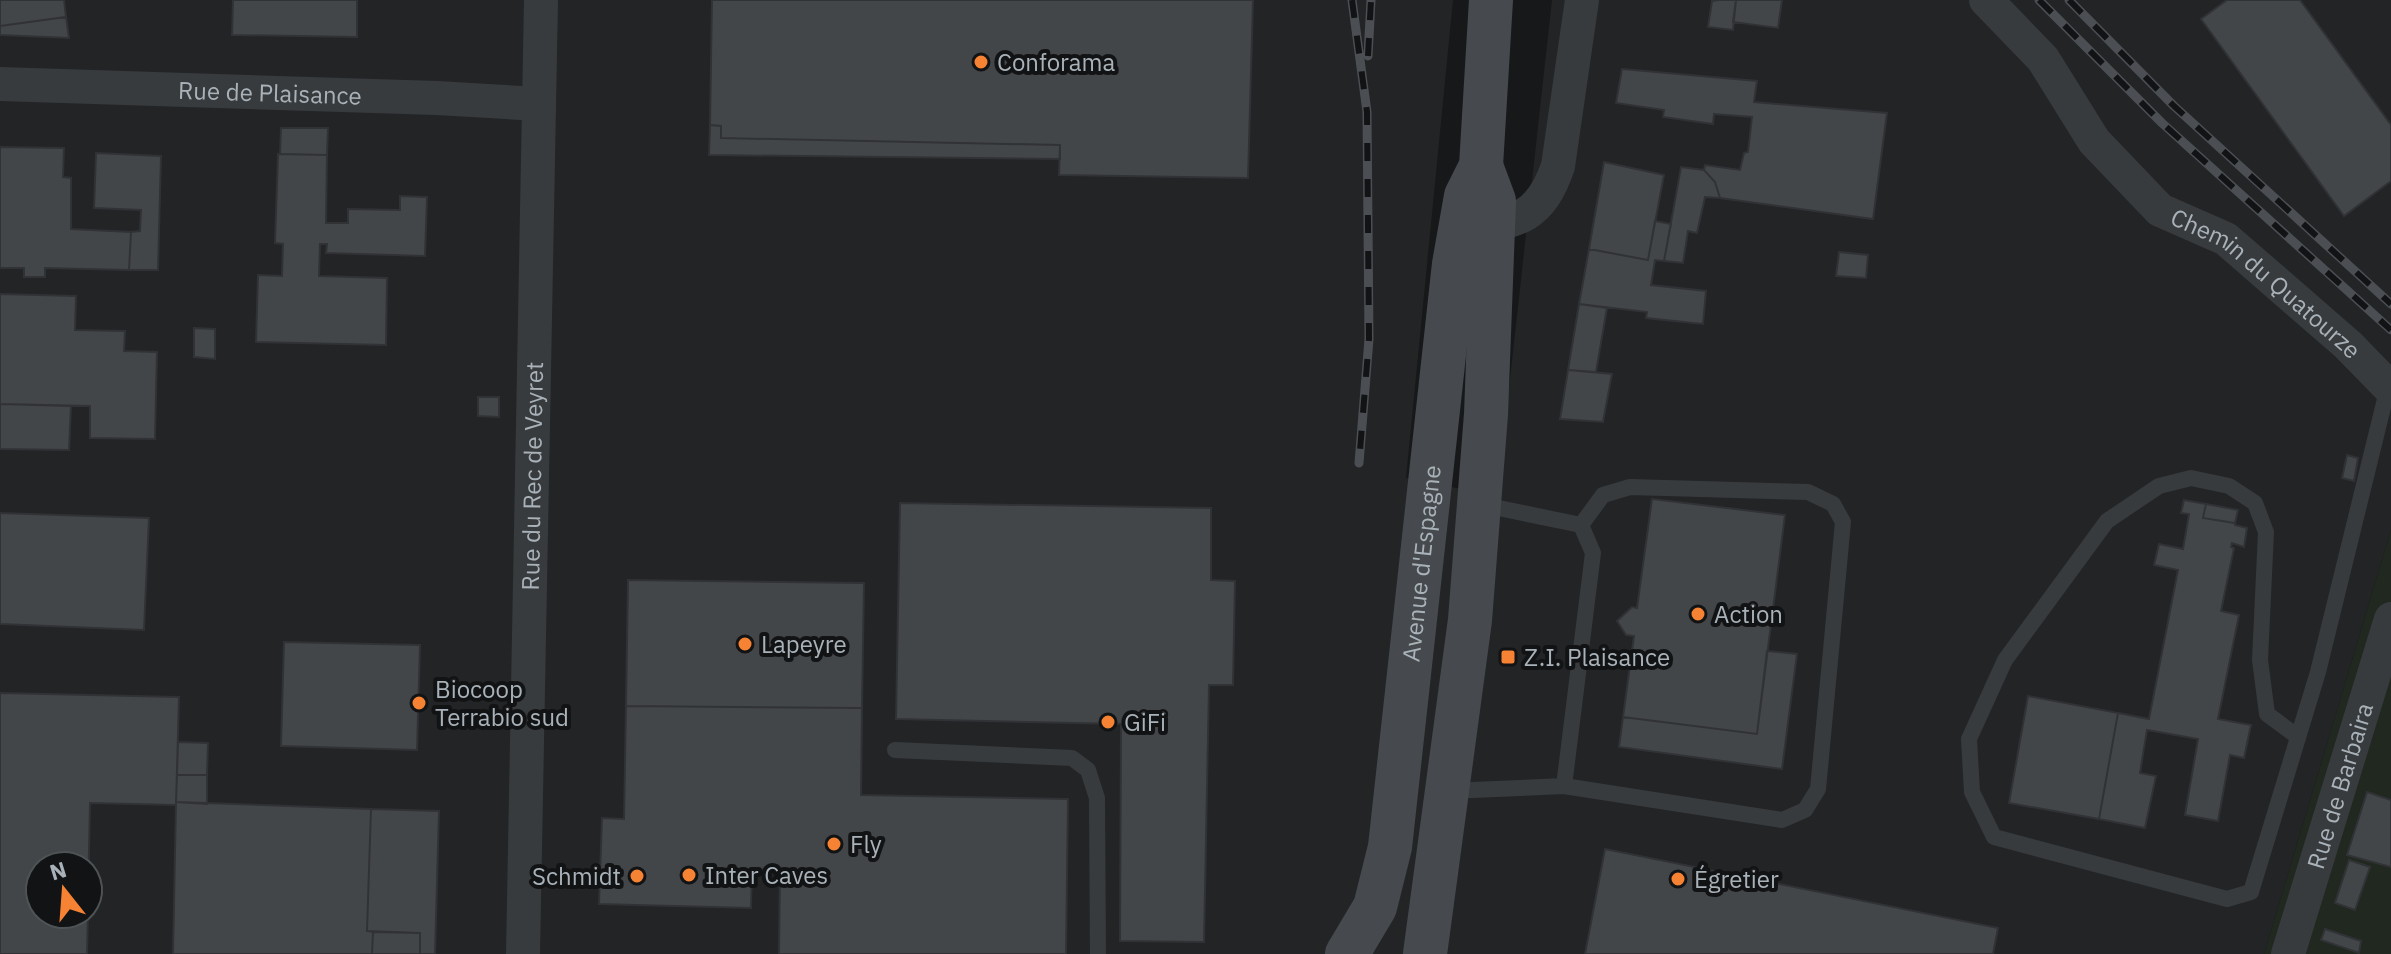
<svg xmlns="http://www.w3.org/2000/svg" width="2391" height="954" font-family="'IBM Plex Sans',sans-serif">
<rect width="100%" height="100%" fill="#171819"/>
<path fill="#232426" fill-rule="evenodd" d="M0 0H1453L1406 478 1497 496 1552 0H2391V530L2264 954H0ZM40 866H88V914H40Z"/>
<path fill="#20281f" d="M2391 530V954H2264Z"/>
<path fill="#434649" stroke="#313235" stroke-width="2" d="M0 0H64L66 17 0 26Z
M233 0H357V37L232 35Z
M712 0H1253L1248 178 1059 175 1060 145 721 138V126L710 125Z
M1719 0H1736L1733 30 1708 27 1712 1Z
M1736 0H1782L1778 28 1733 22Z
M2227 0H2300L2391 125V181L2344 216 2201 19Z
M66 17 69 38 0 35V26Z
M1622 69 1757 81 1754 102 1887 113 1873 219 1720 198 1715 182 1704 170 1705 165 1740 170 1744 153 1748 152 1752 117 1714 114 1713 124 1663 117 1664 110 1616 103Z
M710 125 721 126V138L1060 145V159L709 155Z
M281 128H328L327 155 280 154Z
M0 147 64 148 63 177 71 178V229L131 232 129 270 45 268V277H24V268H0Z
M96 153 161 156 158 270H129L131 232 140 231 141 210 94 208Z
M278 154 327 155 326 223H348V209L400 210V196L427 197 425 256 326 253 327 244H320L319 276 387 278 386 345 256 342 258 275 282 276 283 244 275 243Z
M1604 162 1664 175 1648 260 1589 249Z
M1681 167 1704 170 1715 182 1720 198 1705 197 1697 233 1688 231 1683 263 1664 261Z
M1655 221 1671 224 1664 261 1655 260 1651 285 1706 291 1703 324 1646 318 1647 312 1579 304 1589 249 1648 260Z
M1839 252 1868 255 1866 278 1836 276Z
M0 294 76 296 75 330 125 331 124 351 157 352 155 439 90 438V406L0 404Z
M1579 304 1607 308 1596 372 1568 370Z
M194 328 215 329V359L194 357Z
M1568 370 1612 374 1603 422 1560 419Z
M478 397H499V417L478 416Z
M0 404 71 406 69 450 0 449Z
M2347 455 2358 458 2354 481 2342 478Z
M1652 499 1785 515 1757 734 1623 717 1634 636 1626 635 1617 621 1632 607 1637 608Z
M2184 500 2206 504 2203 518 2235 523V525L2247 528 2244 547 2232 543 2231 547 2234 548 2221 611 2239 615 2218 719 2251 725 2244 758 2230 755 2218 821 2185 815 2198 739 2147 730 2140 773 2156 776 2145 828 2099 819 2118 713 2149 719 2178 570 2154 565 2159 544 2183 549 2189 514 2181 513Z
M900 503 1211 508V580L1235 581 1233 685H1209L1204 942 1120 941 1121 724 896 719Z
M2206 504 2238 510 2235 523 2203 518Z
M0 513 149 518 144 630 0 624Z
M628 580 864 583 862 708 626 706Z
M284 642 420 645 417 750 281 746Z
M1767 651 1797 654 1782 769 1619 747 1623 717 1757 734Z
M0 693 179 697 176 805 90 803 88 899V866H40V914H88L87 954H0Z
M2028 696 2118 713 2099 819 2009 803Z
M626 706 862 708 861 795 1068 799 1066 954H779L780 870 752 869 751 908 599 904 602 818 624 819Z
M178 742 208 743 207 775H177Z
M177 775H207V804L176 802Z
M2367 792 2391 800V867L2347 855Z
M176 802 371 809 367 931 373 932 372 954H173Z
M371 809 439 811 435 954H420V933L367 931Z
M1605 849 1998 928 1993 954H1585Z
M2349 860 2370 867 2355 910 2335 903Z
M2325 929 2361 941 2359 953 2321 940Z
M373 932 420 933V954H372Z"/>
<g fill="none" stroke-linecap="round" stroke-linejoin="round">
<path stroke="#383b3e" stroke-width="16" d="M2298 737 2267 714 2260 660 2266 532 2255 503 2229 486 2191 478 2159 486 2107 521 2005 660 1969 739 1972 792 1994 837 2227 899 2251 892 2318 672 2388 387
M895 750 1072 758 1088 770 1097 798 1098 954
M1564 786 1593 553 1581 525
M1449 791 1564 786 1782 820 1805 810 1818 789 1843 522 1833 504 1808 492 1630 487 1603 495 1581 525 1479 504"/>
<g stroke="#383b3e" stroke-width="34">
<path id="s1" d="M1986 0 2043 59 2094 141 2160 210 2226 239 2348 345 2391 389"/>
<path id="s2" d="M0 84 437 98 538 104"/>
<path d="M1469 227C1519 223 1541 216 1558 166L1582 0"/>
<path id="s3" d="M523 954 541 0"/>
<path id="s4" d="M2288 954 2391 619"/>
</g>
<g stroke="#464a4f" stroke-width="44">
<path id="s5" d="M1347 954 1375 907 1390 847 1454 264 1466 196 1481 166 1491 0"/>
<path d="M1425 954 1470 620 1486 414 1494 201 1481 166"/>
</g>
<defs>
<path id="rail" d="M1352 0 1367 112 1369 339 1359 463
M2039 0 2162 123 2391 330
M2069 0 2174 106 2391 304
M1368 56 1371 0"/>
</defs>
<use href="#rail" stroke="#4b4f54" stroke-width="9"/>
<use href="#rail" stroke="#121314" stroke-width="6" stroke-dasharray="18" stroke-linecap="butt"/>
</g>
<g fill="#f68333" stroke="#121314" stroke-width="3">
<circle cx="981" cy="62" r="8"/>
<circle cx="1698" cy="614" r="8"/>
<circle cx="745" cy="644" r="8"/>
<rect x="1500" y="649" width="16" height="16" rx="4"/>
<circle cx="419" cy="703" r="8"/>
<circle cx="1108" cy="722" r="8"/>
<circle cx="834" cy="844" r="8"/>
<circle cx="689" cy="875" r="8"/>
<circle cx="637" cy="876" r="8"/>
<circle cx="1678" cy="879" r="8"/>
</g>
<g text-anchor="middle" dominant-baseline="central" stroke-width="8" stroke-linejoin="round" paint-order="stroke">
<g font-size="24" fill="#a9b2b9" stroke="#121314" text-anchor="start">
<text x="997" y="62">Conforama</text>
<text x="1714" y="614">Action</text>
<text x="761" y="644">Lapeyre</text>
<text x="1524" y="657">Z.I. Plaisance</text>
<text x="435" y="689">Biocoop<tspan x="435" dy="28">Terrabio sud</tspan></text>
<text x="1124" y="722">GiFi</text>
<text x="850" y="844">Fly</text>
<text x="705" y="875">Inter Caves</text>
<text x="621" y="876" text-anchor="end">Schmidt</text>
<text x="1694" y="879">Égretier</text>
</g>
<g font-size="24" fill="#a9b2b9" stroke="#121314">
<text stroke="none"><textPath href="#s2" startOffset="270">Rue de Plaisance</textPath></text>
<text stroke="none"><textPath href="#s1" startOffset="404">Chemin du Quatourze</textPath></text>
<text stroke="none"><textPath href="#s3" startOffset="478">Rue du Rec de Veyret</textPath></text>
<text stroke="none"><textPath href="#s5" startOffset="402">Avenue d'Espagne</textPath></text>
<text stroke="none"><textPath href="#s4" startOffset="176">Rue de Barbaira</textPath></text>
</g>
</g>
<g transform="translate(64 890) rotate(343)"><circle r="38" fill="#121314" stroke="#4e5356" stroke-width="2"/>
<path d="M0-6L14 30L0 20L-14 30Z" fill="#f68333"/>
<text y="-12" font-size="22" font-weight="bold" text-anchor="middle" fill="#a9b2b9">N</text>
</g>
</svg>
